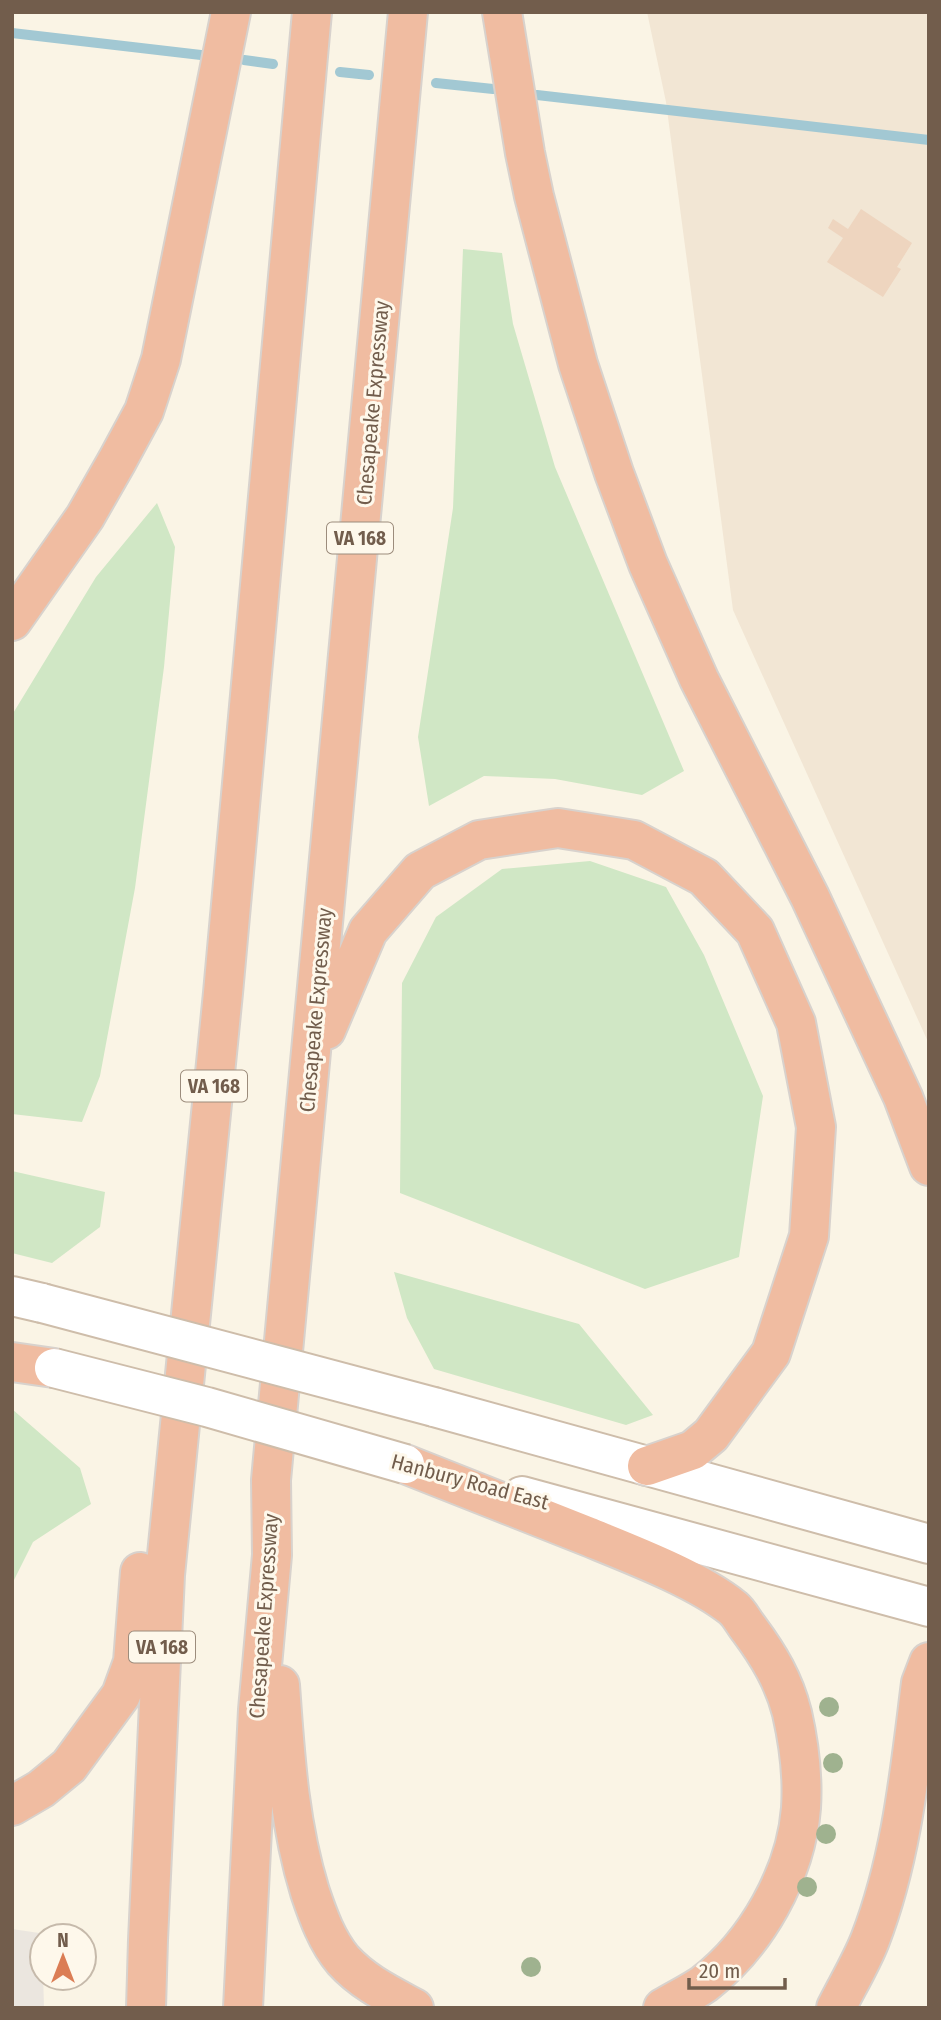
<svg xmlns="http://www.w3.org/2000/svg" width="941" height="2020" font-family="'Fira Sans Condensed',sans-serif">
<rect width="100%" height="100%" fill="#faf4e5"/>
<path fill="#f2e6d4" d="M647 12H929V1044L733 610 666 102Z"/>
<path fill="#ebe6df" d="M12 1929 46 1934V1936H42L44 2008H12Z"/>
<path fill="#d0e7c5" d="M463 249 502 253 513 324 555 467 684 771 642 795 555 779 484 776 429 806 418 737 453 508Z
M157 503 175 547 164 667 135 888 100 1076 82 1122 12 1114V715L96 577Z
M590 861 666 887 704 955 763 1096 739 1257 645 1289 400 1193 402 983 436 917 502 869Z
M12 1171 105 1192 100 1227 52 1263 12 1253Z
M394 1272 579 1324 653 1415 626 1425 434 1369 407 1318Z
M12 1409 80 1468 91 1504 33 1542 12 1584Z"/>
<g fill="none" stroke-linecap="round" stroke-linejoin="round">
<path stroke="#a2c8d3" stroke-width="10" d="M12 33 201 55
M244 60 273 64
M340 72 369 75
M436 83 493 89
M537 95 929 140"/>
</g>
<path fill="#eed5bf" d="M861 209 912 243 897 267 901 269 883 297 827 262 843 238 828 228 833 219 848 229Z"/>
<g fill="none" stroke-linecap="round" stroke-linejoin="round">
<defs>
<path id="secondary" d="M12 1296 42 1303
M434 1407 929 1544
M522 1496 929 1607"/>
<path id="motorway" d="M502 12 525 153 534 196 578 364 614 473 648 564 699 679 810 897 903 1097 929 1166
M12 621 85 517 117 461 144 411 161 359 231 12
M326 1030 368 931 420 871 479 840 558 828 634 840 704 877 755 931 796 1023 816 1127 809 1236 771 1353 711 1435 693 1450 647 1466
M12 1362 54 1368
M405 1464C466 1488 526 1512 587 1536 631 1554 697 1579 733 1608 740 1614 744 1623 749 1629 769 1656 784 1681 792 1713 799 1744 803 1777 801 1808 796 1874 756 1944 704 1984 691 1993 676 2000 663 2008
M280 1685C285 1756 289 1824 310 1892 318 1916 327 1941 343 1960 363 1982 388 1994 414 2008
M12 1806 41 1789 69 1766 121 1695 133 1662 140 1572
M146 2008 148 1940 165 1575 223 993 312 12
M243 2008 258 1710 272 1555 271 1480 408 12
M836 2008C847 1986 861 1963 870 1940 902 1857 910 1770 921 1683L929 1662"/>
</defs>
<use href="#secondary" stroke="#cebdaa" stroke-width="42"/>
<use href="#motorway" stroke="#d8d2cd" stroke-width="42"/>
<use href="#secondary" stroke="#fff" stroke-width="38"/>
<use href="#motorway" stroke="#f0bca1" stroke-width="38"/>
<defs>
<path id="secondary-bridge" d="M42 1303 434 1407
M54 1368 207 1407 405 1464"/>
</defs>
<use href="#secondary-bridge" stroke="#cebdaa" stroke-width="42" stroke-linecap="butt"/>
<use href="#secondary-bridge" stroke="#fff" stroke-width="38"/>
</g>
<g fill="#9fb28f">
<circle cx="829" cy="1707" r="10"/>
<circle cx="833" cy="1763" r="10"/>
<circle cx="826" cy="1834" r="10"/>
<circle cx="807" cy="1887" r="10"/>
<circle cx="531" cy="1967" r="10"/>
</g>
<g text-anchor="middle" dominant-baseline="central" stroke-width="6" stroke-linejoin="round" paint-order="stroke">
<g fill="#fef8eb" stroke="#9c8c7c" stroke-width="2">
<rect x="327" y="522.5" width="66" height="31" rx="5"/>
<rect x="181" y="1070.5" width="66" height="31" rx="5"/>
<rect x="129" y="1631.5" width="66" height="31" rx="5"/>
</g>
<g font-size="19" font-weight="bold" fill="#725d4c">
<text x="360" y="538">VA 168</text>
<text x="214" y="1086">VA 168</text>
<text x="162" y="1647">VA 168</text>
</g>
<g font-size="21" fill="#725d4c" stroke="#fef8eb">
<text transform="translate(373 403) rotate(-85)">Chesapeake Expressway</text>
<text transform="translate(316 1010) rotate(-85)">Chesapeake Expressway</text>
<text transform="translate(470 1482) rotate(15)">Hanbury Road East</text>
<text transform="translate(264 1616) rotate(-86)">Chesapeake Expressway</text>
</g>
</g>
<rect width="941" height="2020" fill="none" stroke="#725d4c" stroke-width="28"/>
<g transform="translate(63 1957)"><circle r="33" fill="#fef8eb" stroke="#c6baab" stroke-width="2"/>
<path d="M0-5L12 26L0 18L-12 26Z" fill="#db7d54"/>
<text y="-10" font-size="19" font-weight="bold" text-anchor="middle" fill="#725d4c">N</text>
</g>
<path d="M689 1978v10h96v-10" fill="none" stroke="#725d4c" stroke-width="3.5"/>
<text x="699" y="1978" font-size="21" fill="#725d4c" stroke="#fef8eb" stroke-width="5" paint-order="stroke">20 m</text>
</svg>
